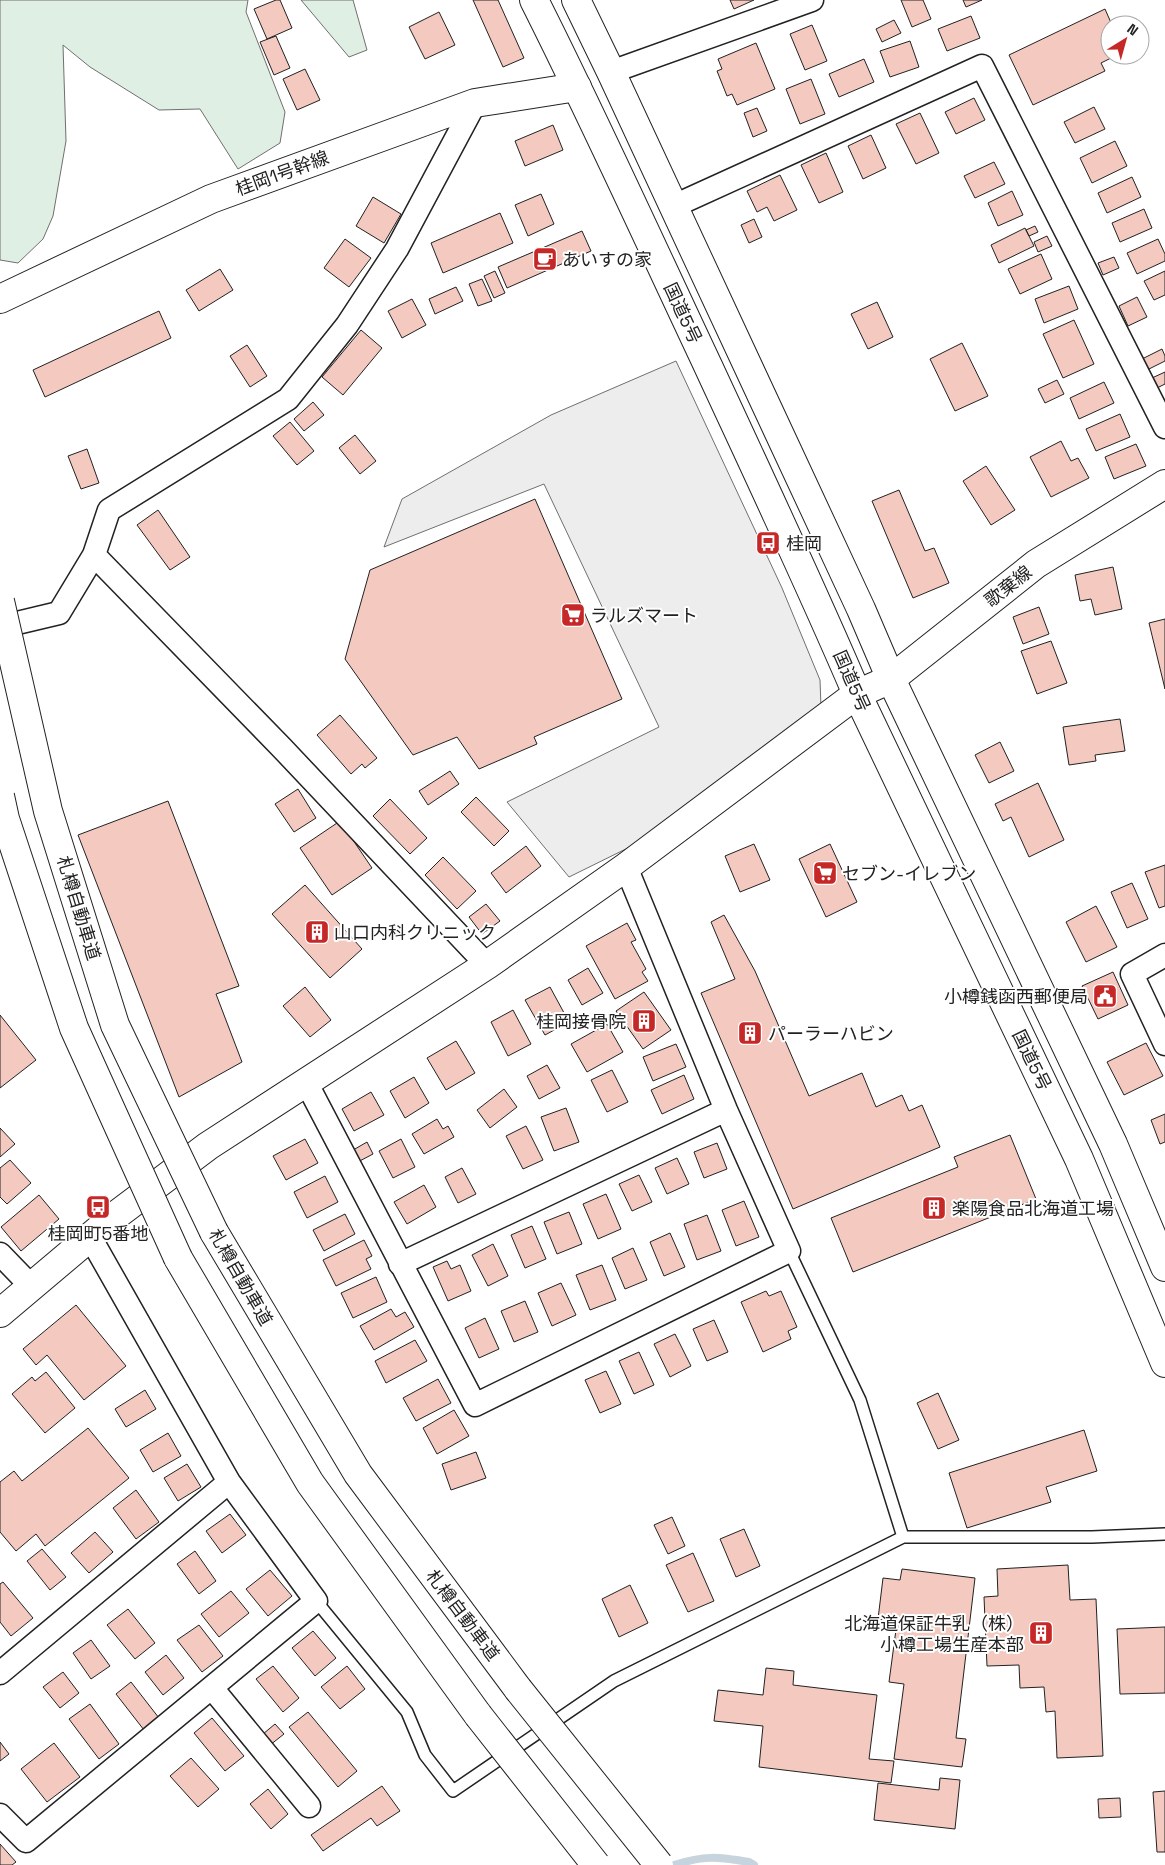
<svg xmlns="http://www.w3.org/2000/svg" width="1165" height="1865" font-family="'Space Grotesk','Noto Sans JP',sans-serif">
<rect width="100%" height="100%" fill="#fff"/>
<path fill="#e0efe3" stroke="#6f6f6f" d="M0 0H248L246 12 285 112 280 143 238 169 200 109 159 110 90 67 63 45 66 141 53 216 43 239 18 263 0 260Z
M301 0H353L367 50 349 57Z"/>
<path fill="#ededed" stroke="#6f6f6f" d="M676 361 782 588 820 680 821 707 644 840 569 877 507 802 659 727 544 484 384 547 402 499 551 415Z"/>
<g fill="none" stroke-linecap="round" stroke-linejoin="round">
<path stroke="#c7d3dd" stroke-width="8" d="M674 1865C705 1855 718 1857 749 1862L754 1865"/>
</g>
<path fill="#f3c9c0" stroke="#222" d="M276 0H280L292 28 267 39 254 9Z
M473 0H498L524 58 503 67Z
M730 0H754L734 9Z
M901 0H923L931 19 912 27Z
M963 0H982L966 7Z
M1105 9 1112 25H1110V55H1117L1101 63 1105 71 1033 105 1009 55Z
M439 12 455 45 425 59 409 27Z
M971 16 980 38 947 51 938 29Z
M894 20 901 33 882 42 876 29Z
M812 25 827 61 805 70 790 34Z
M276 36 290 68 274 75 260 42Z
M910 41 919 67 890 77 880 51Z
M756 43 775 89 737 105 732 94 727 96 717 71 722 69 718 59Z
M864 59 874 82 839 97 829 74Z
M305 69 320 100 297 110 283 79Z
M811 79 825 114 800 124 786 89Z
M974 98 985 120 956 134 945 112Z
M1094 107 1105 129 1075 143 1064 122Z
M757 108 767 131 753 137 744 113Z
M920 113 939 153 916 164 896 124Z
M553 125 563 150 525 166 515 141Z
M871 135 886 168 863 179 848 146Z
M1115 141 1127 166 1092 183 1080 158Z
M826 153 843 192 819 203 801 165Z
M994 162 1005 184 975 198 964 176Z
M780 175 797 210 774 221 767 207 757 212 747 191Z
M1132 177 1141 197 1107 213 1098 193Z
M1012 191 1023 215 998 226 988 203Z
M541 194 554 224 528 236 515 205Z
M373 197 401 214 384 243 356 226Z
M1144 209 1152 228 1120 242 1112 223Z
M500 213 513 243 443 273 431 243Z
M754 219 762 237 749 243 741 225Z
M1035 226 1038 232 1029 236 1026 230Z
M1025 228 1034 246 999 263 991 245Z
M582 231 591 251 507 288 498 267Z
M1047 236 1052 246 1038 252 1034 242Z
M345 239 371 258 349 287 324 268Z
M1158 239 1165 254V261L1137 274 1127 253Z
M1041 254 1052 279 1020 294 1008 269Z
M1114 257 1119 268 1103 275 1098 263Z
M220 269 233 290 199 311 186 290Z
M495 271 505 293 494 298 484 276Z
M1165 271V295L1154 300 1144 281Z
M482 279 492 301 478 306 469 284Z
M1069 286 1078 309 1044 323 1035 299Z
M456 287 463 301 435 314 429 299Z
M1137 297 1147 317 1128 326 1119 306Z
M412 299 426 325 402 338 388 311Z
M877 302 893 337 868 349 851 314Z
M159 311 171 338 45 397 33 370Z
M1074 320 1094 364 1063 378 1043 334Z
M361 330 382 348 343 395 322 377Z
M962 343 988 396 955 411 930 359Z
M247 345 267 376 250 387 230 356Z
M1162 349 1165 356V361L1147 370 1142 359Z
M1165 372V384L1157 388 1152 378Z
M1057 380 1064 394 1045 403 1038 389Z
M1104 382 1114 403 1079 419 1070 398Z
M313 402 324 415 304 431 294 419Z
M1120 414 1130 437 1096 451 1086 429Z
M290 422 314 451 297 465 273 436Z
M355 435 376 461 360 474 339 448Z
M1061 441 1071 461 1078 458 1089 478 1051 497 1030 457Z
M1136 444 1146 466 1114 479 1105 457Z
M87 449 99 483 81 489 68 456Z
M986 466 1015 510 991 525 963 481Z
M899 490 925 551 934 548 949 583 913 598 872 501Z
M535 499 622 699 534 737 537 744 479 769 457 737 413 755 345 659 370 570Z
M158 510 190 557 170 570 137 525Z
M1113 567 1122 609 1095 615 1091 599 1080 601 1075 575Z
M1039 607 1049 634 1023 644 1013 617Z
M1165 619V689L1149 623Z
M1051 641 1067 683 1037 694 1021 651Z
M340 715 377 758 365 768 362 764 351 774 317 735Z
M1120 719 1125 751 1095 755 1096 761 1069 765 1063 727Z
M1000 742 1014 771 989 783 975 755Z
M450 771 459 784 428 805 419 791Z
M1038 783 1064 840 1029 857 1011 817 1003 821 995 804Z
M298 789 316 818 294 832 275 804Z
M476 797 509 831 494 846 461 812Z
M390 799 427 838 410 854 373 816Z
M168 801 239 986 216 994 242 1062 179 1097 78 835Z
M340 821 372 868 332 895 300 848Z
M754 844 770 880 740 892 725 856Z
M830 844 857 902 826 917 799 859Z
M526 846 541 866 506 893 491 873Z
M443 857 476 891 457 909 425 875Z
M1165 865V906L1159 908 1145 872Z
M1132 883 1148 919 1127 928 1111 892Z
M305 885 362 949 330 978 272 914Z
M486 904 500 921 482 934 469 917Z
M1096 906 1117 947 1086 962 1066 922Z
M724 915 755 971 809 1096 862 1073 876 1107 902 1095 909 1111 922 1105 940 1147 793 1209 701 993 735 979 711 922Z
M627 923 636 940 631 942 646 969 642 972 648 981 615 999 586 946Z
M588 968 603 993 582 1005 568 980Z
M1113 972 1128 1005 1098 1019 1082 986Z
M305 987 331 1020 310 1037 283 1006Z
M550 987 569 1022 545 1035 525 1000Z
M644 992 671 1030 643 1049 616 1011Z
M513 1010 531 1044 508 1056 491 1022Z
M0 1015 36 1060 0 1088Z
M607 1024 623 1052 587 1072 571 1044Z
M456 1041 475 1073 446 1090 427 1058Z
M1146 1043 1163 1076 1124 1095 1107 1062Z
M676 1044 686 1067 653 1081 643 1057Z
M547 1065 560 1088 539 1099 527 1076Z
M612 1070 628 1102 607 1112 591 1080Z
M684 1075 694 1099 662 1114 651 1090Z
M414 1077 429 1103 405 1118 390 1091Z
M504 1089 517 1107 490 1128 477 1110Z
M371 1092 384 1115 354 1131 342 1109Z
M566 1108 579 1142 554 1151 541 1117Z
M1165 1114V1142L1160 1144 1151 1120Z
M437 1119 443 1129 448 1126 454 1137 424 1154 412 1134Z
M526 1126 543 1160 523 1169 506 1136Z
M0 1128 15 1144 0 1157Z
M1010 1135 1036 1199 853 1272 831 1218 958 1167 954 1157Z
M305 1139 318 1163 286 1180 273 1156Z
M401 1139 415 1167 393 1178 379 1151Z
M367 1142 373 1154 354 1164 348 1153Z
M717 1143 727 1169 704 1178 694 1152Z
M677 1158 689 1184 667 1194 655 1168Z
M10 1160 31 1183 7 1204 0 1197V1168Z
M462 1168 476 1194 458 1203 445 1177Z
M639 1175 652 1202 632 1211 619 1184Z
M325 1176 338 1202 307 1218 294 1192Z
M424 1185 436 1207 407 1224 394 1202Z
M606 1194 621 1229 598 1239 583 1204Z
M39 1195 59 1219 21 1251 1 1227Z
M744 1201 759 1237 736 1246 722 1210Z
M569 1212 582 1244 557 1254 544 1222Z
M345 1214 355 1234 324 1251 313 1230Z
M707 1215 721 1251 697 1260 684 1224Z
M532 1226 546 1259 525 1268 511 1235Z
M670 1233 685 1267 664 1276 650 1242Z
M364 1240 372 1256 366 1259 371 1269 336 1286 323 1260Z
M493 1244 508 1276 488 1286 472 1255Z
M633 1248 647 1280 625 1289 612 1258Z
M447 1261 451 1269 460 1265 471 1291 448 1301 433 1267Z
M602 1265 616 1300 590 1310 576 1275Z
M376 1277 387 1302 353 1318 341 1293Z
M561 1283 576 1315 552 1326 538 1293Z
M766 1291 769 1296 781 1291 797 1327 788 1331 791 1339 763 1352 741 1302Z
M525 1301 538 1332 514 1342 501 1311Z
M76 1305 126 1366 84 1400 47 1355 36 1365 23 1349Z
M391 1309 396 1317 405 1312 414 1327 374 1350 360 1326Z
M485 1318 499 1349 479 1358 465 1328Z
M714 1320 728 1352 707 1361 693 1329Z
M675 1334 691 1366 670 1377 654 1344Z
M415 1340 427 1361 386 1383 375 1361Z
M639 1352 654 1385 634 1394 619 1361Z
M606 1371 621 1404 600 1413 585 1380Z
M46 1372 75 1408 45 1433 12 1394 32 1377 35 1381Z
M438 1379 451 1403 416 1421 403 1398Z
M145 1390 156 1409 126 1427 115 1409Z
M938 1393 959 1440 938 1449 917 1403Z
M454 1410 469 1436 437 1454 423 1428Z
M88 1428 129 1478 45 1546 36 1534 16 1551 0 1532V1482L14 1471 22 1481Z
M1084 1430 1097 1471 1046 1487 1051 1502 967 1528 949 1473Z
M168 1433 181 1456 153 1472 140 1450Z
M476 1452 486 1478 451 1490 442 1464Z
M187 1464 201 1487 178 1501 164 1478Z
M136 1490 159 1522 136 1539 113 1508Z
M230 1514 246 1535 222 1553 206 1531Z
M672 1517 685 1546 668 1554 654 1525Z
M744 1529 760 1566 736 1577 720 1539Z
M95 1532 113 1552 89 1573 71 1553Z
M42 1549 66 1577 50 1590 27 1561Z
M195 1551 216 1581 199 1594 177 1564Z
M693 1553 714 1601 688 1612 666 1565Z
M1068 1565 1070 1600 1096 1599 1103 1756 1057 1758 1055 1711 1046 1712 1044 1687 1020 1688 1019 1665 987 1666 984 1597 998 1596 997 1569Z
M902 1569 975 1578 956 1738 966 1739 962 1767 894 1759 904 1684 889 1682 897 1622 878 1619 883 1578 900 1580Z
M270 1570 292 1596 268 1616 246 1589Z
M3 1582 33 1618 11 1636 0 1622V1584Z
M630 1585 648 1623 619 1637 602 1599Z
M231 1591 249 1613 219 1637 201 1614Z
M128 1609 155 1643 135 1659 107 1625Z
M199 1625 223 1656 202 1672 177 1640Z
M1165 1627V1693L1120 1694 1117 1629Z
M313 1631 336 1658 315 1676 292 1648Z
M91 1640 110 1666 91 1679 73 1653Z
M166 1655 184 1678 163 1695 145 1672Z
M273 1666 299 1698 283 1712 256 1679Z
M347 1666 365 1689 340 1709 321 1687Z
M766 1668 794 1671 793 1685 877 1695 869 1759 894 1761 891 1783 759 1767 763 1726 714 1721 718 1690 763 1695Z
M63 1672 79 1693 60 1708 43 1687Z
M131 1682 159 1718 144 1730 116 1694Z
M90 1704 119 1744 99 1759 69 1719Z
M308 1712 357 1771 338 1787 289 1727Z
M212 1718 244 1756 225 1771 194 1733Z
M275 1724 284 1734 265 1749 257 1739Z
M0 1742 9 1754 0 1761Z
M54 1743 80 1777 47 1802 21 1769Z
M191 1758 219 1789 198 1807 170 1776Z
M940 1778 960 1780 955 1829 874 1820 878 1783 939 1790Z
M382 1786 400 1811 377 1826 371 1818 323 1851 311 1835Z
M268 1789 288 1814 271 1829 250 1804Z
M1165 1791V1852H1157L1153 1792Z
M1120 1798 1121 1817 1099 1818 1098 1799Z
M0 1844 16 1862 12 1865H0Z"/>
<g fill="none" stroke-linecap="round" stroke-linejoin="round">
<defs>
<path id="lane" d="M789 1251 860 1400 903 1537H1092L1165 1534
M316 1601 407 1712 425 1755 453 1791 614 1681 903 1537"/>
<path id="street" d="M611 72 812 0
M674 206 982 66 1165 427
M94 555 282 748 487 965
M0 627 59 613 94 555 109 510 288 399 347 325 397 249 475 103
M1165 955 1132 974 1165 1044
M306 1082 475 1405 789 1251 726 1110 626 867
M0 1254 32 1287
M400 1264 726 1110
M0 1673 229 1482
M212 1688 309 1806
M0 1815 26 1841 316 1601 229 1482 90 1237"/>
<path id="secondary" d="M0 299 211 199 475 103 577 87
M0 1313 115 1216 208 1146 487 965 626 867 857 694 891 679 1036 564 1165 484"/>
<path id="highway" d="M534 0C595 121 651 245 709 368 759 476 810 584 857 694L1079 1159 1165 1363
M576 0 611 72 861 609 891 679 1113 1144 1165 1267
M214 1232 358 1474 518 1689
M178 1258 310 1483 478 1715"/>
</defs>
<use href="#lane" stroke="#222" stroke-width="14"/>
<use href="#street" stroke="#222" stroke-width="25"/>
<use href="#secondary" stroke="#222" stroke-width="30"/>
<use href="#highway" stroke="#222" stroke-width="30"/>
<use href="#lane" stroke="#fff" stroke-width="11"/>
<use href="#street" stroke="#fff" stroke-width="22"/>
<use href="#secondary" stroke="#fff" stroke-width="28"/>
<use href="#highway" stroke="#fff" stroke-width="28"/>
<defs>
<path id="highway-bridge" d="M0 601 48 811 115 1025 214 1232
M0 796 5 819 74 1028 178 1258
M518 1689 659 1865
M478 1715 596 1865"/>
</defs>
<use href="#highway-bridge" stroke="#222" stroke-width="30" stroke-linecap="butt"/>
<use href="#highway-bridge" stroke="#fff" stroke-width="28"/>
</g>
<defs>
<symbol id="cafe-square" viewBox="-11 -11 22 22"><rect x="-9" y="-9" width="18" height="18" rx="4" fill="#c62828" stroke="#fff"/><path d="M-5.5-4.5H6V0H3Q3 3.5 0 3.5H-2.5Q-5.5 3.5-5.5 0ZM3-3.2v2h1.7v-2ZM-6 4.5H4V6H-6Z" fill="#fff"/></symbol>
<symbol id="bus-square" viewBox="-11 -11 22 22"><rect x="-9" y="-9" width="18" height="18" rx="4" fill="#c62828" stroke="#fff"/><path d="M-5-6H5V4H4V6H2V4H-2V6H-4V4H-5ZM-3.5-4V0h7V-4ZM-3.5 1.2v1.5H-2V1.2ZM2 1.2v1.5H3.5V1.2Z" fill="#fff"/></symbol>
<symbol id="supermarket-square" viewBox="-11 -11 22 22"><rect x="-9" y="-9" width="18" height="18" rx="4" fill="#c62828" stroke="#fff"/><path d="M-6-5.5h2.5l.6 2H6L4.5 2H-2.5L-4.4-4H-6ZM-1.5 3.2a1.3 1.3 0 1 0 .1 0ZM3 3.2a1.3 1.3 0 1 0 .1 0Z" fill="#fff"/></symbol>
<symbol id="building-square" viewBox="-11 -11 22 22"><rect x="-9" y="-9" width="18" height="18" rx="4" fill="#c62828" stroke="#fff"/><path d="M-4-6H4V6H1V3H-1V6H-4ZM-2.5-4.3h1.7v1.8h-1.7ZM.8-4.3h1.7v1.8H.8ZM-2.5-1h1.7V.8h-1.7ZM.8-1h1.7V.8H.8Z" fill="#fff"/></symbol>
<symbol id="civic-square" viewBox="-11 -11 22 22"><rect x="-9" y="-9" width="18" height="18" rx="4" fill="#c62828" stroke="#fff"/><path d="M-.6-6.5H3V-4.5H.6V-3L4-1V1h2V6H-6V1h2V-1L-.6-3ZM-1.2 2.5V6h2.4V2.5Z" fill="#fff"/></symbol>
</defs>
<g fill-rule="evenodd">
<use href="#cafe-square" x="531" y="245" width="28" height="28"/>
<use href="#bus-square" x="754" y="529" width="28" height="28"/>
<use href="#supermarket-square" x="559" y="601" width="28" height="28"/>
<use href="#supermarket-square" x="811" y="859" width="28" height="28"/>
<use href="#building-square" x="303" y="918" width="28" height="28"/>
<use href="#civic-square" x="1091" y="982" width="28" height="28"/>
<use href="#building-square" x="630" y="1007" width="28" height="28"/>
<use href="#building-square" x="736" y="1019" width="28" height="28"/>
<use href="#bus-square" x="84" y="1193" width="28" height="28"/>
<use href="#building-square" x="920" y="1194" width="28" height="28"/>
<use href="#building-square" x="1027" y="1619" width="28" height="28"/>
</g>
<g text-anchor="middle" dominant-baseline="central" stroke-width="4" stroke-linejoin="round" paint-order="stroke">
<g font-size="18" fill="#222" stroke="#fff">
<text transform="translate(282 173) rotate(-20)">桂岡1号幹線</text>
<text transform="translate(683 313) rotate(65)">国道5号</text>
<text transform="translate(1008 586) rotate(-38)">歌棄線</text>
<text transform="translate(852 681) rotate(66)">国道5号</text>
<text transform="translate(79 908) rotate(73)">札樽自動車道</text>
<text transform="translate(1032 1060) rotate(64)">国道5号</text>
<text transform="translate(241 1277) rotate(60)">札樽自動車道</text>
<text transform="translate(463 1615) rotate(53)">札樽自動車道</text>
</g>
<g font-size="18" fill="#222" stroke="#fff" text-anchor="start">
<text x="562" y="259">あいすの家</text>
<text x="786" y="543">桂岡</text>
<text x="590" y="615">ラルズマート</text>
<text x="842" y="873">セブン-イレブン</text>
<text x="334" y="932">山口内科クリニック</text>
<text x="1088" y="996" text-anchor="end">小樽銭函西郵便局</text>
<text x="626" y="1021" text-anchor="end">桂岡接骨院</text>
<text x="768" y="1033">パーラーハビン</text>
<text x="952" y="1208">楽陽食品北海道工場</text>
<text x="98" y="1233" text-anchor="middle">桂岡町5番地</text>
<text x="1024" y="1623" text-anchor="end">北海道保証牛乳（株）<tspan x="1024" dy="21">小樽工場生産本部</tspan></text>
</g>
</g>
<g transform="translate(1125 40) rotate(37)"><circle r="24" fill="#ffffff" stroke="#a7a7a7"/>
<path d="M0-4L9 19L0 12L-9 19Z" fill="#c62828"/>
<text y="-8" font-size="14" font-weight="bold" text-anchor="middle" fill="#222222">N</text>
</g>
</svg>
